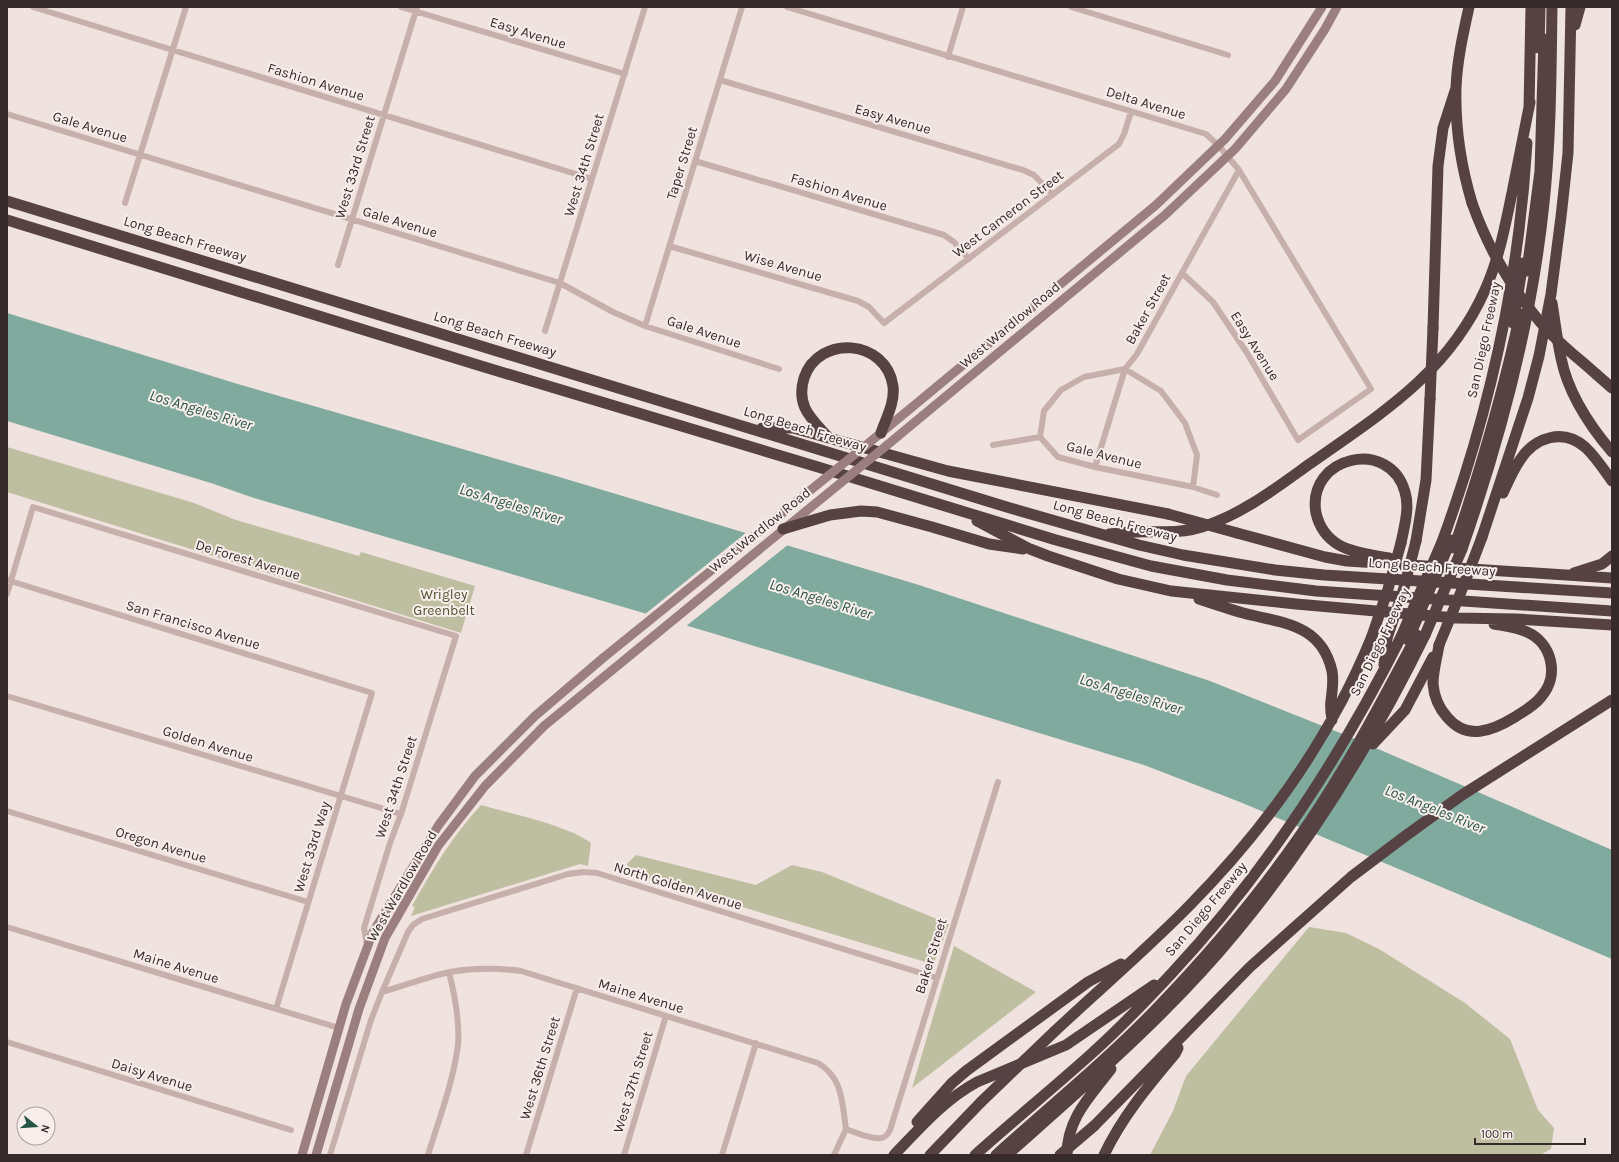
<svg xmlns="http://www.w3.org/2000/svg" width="1619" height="1162" font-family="Karla,sans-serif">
<rect width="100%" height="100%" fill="#f0e2df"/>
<path fill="#bebea1" d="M7 447 194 503 236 520 359 556 361 552 475 586 461 633 7 492Z
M481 805C512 814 567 825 591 843L588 866 580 864 411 916 415 907 412 906C432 870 453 835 481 805Z
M636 855 756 885 792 865 822 872 949 924 934 963H929L629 873 627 864Z
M1309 927 1346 933 1379 949 1465 1003 1510 1039 1538 1110 1554 1128 1551 1149 1540 1155H1150L1173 1111 1186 1076Z
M954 946 1036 992 912 1088Z"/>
<path fill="#81aa9e" d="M7 313 241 385 556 476 919 585 1210 681 1348 736 1612 850V959L1240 802 1144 765 715 634 251 497 214 484 7 421Z"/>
<path fill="#f0e2df" d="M747 532 789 544 685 627 644 615Z"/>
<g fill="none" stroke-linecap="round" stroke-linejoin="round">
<path stroke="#c7afac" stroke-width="6" d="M33 7 592 179
M401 7 625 74
M787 7 1206 134 1219 146 1239 170 1371 389 1298 440 1247 353 1213 302 1182 273
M1071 7 1228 55
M948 57 963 7
M720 80 1023 170 1034 175 1052 194
M7 114 560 283 613 312 645 326 779 369
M695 161 944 235 954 242 969 259
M125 203 186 7
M669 246 858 301 869 307 884 323 1119 144 1124 134 1131 112
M338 265 417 7
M645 326 742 7
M545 331 645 7
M1040 437 1044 411 1061 390 1084 377 1125 369 1161 391 1185 423 1197 455 1193 487
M1040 437 1058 457 1095 467 1193 487 1217 495
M993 445 1040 437
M1095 467 1125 369 1137 354 1239 170
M7 580 372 693 276 1009
M7 594 33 507 456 636 401 814 390 843 364 928 367 945
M7 696 401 814
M7 811 308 902
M7 927 339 1028
M382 992C404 986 429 976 450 972 473 968 498 968 521 971L818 1063C843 1078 842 1102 846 1129
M7 1042 291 1130
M846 1129C854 1132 872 1140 881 1138 885 1138 888 1134 890 1130L998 782
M330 1155 371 1020 382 992 408 932 413 925 422 919 568 874 583 872 597 873 937 978
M428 1155C439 1119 453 1083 458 1045 460 1021 455 996 449 972
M526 1155 577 988
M624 1155 666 1016
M722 1155 756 1043
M834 1155 846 1129"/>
<path stroke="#9a7f7e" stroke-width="9" d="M870 442 1156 205 1225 139 1275 81 1322 7
M886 446 1165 215 1235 149 1286 89 1325 29 1337 7
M302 1155 346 1004 373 932 438 826 475 776 535 716 603 658
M316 1155 359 1009 385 938 438 846 485 786 544 726 805 512"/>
<path stroke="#564243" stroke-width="11" d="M1469 7C1463 34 1457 61 1456 88 1455 127 1461 166 1472 203
M1575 25 1580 7
M1539 48 1540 7
M1529 108 1531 7
M7 201 1010 508 1139 545 1183 555 1275 570 1324 575 1612 593
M7 220 481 366 818 467 1056 540 1151 566 1227 580 1316 591 1612 611
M1527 271 1540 171 1544 39
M1552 303C1555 321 1557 340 1561 358 1568 393 1589 425 1612 452
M1513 323 1523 263
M1433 328 1438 166 1443 128 1456 88
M1596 374 1612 388
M762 428H793L948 471 1168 514
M828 437C820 428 810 419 805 408 801 399 801 388 804 378 819 334 886 339 893 386 895 403 886 418 881 433
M1503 493C1508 482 1513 470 1520 460 1535 437 1563 428 1585 447 1596 457 1604 470 1612 481
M977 521 1030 549 1048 556 1118 579 1171 591 1296 604 1456 618 1516 619 1612 625
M783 529 830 515 861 511 877 512 932 527 989 544 1023 549
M1237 533 1325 557 1347 561 1612 578
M1109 534C1118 533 1127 532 1136 532 1158 531 1180 534 1202 527 1243 514 1276 488 1311 463 1382 413 1448 373 1485 290 1499 259 1505 226 1512 193 1518 163 1524 132 1530 102
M1482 537 1528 398 1539 356 1551 294 1561 217 1568 153 1571 7
M1416 541 1426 480 1430 399
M1442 542C1489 414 1519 280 1527 143
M1454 548C1480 471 1503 394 1520 314
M1462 549C1501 437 1532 322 1544 203 1551 138 1551 72 1552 7
M1389 558C1373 555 1353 553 1339 545 1327 538 1319 526 1316 513 1306 456 1390 437 1405 492 1410 508 1404 527 1401 543
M1574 573 1602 564 1612 556
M1199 599C1214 604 1229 609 1243 613 1281 623 1321 623 1332 671 1334 682 1332 691 1331 701 1330 707 1331 714 1332 720
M1439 645C1437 658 1433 671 1433 684 1434 696 1439 708 1447 717 1467 741 1492 731 1515 717 1524 711 1534 706 1541 697 1560 676 1552 643 1527 632 1516 627 1505 626 1494 624
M1384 665 1387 638
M1373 744 1405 710 1433 657
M1055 1031C1100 989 1147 949 1190 905 1267 827 1331 737 1372 636
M917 1122 952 1083 966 1071 1088 982 1121 964
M1094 1126 1250 967 1351 877 1404 837 1462 795 1612 700
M894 1155C920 1128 944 1100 977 1082L1066 1045 1154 985
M930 1155 981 1102
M975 1155C1013 1121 1052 1089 1090 1055 1119 1029 1146 1001 1172 973 1266 872 1339 760 1401 637
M996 1155C1049 1107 1106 1061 1156 1009 1207 956 1255 900 1297 840 1343 775 1380 705 1417 635
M1007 1155C1087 1084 1169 1014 1237 931 1312 840 1373 741 1425 635
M1067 1155C1067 1118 1090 1097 1111 1069
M1104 1155C1122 1117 1148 1086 1175 1054L1178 1048"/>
<path stroke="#9a7f7e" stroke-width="9" d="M805 512 886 446
M603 658 870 442"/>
<path stroke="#564243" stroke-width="11" d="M1472 203C1487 245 1508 283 1536 317 1553 339 1576 356 1596 374
M1430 399 1433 328
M1168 514 1237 533
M1425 635 1462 549
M1372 636 1388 589 1401 543
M1401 637 1442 542
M1387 638 1404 588 1416 541
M1408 640 1451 540
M1439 645 1463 587 1482 537
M981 1102 1055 1031
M1060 1155 1094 1126"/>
</g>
<g text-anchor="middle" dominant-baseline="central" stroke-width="4" stroke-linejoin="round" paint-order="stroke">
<g font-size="14" fill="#362a2b" stroke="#f8eeeb">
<text transform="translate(528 33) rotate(17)">Easy Avenue</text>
<text transform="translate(316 82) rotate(17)">Fashion Avenue</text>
<text transform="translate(1146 103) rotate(17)">Delta Avenue</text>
<text transform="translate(893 119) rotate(16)">Easy Avenue</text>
<text transform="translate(90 127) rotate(17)">Gale Avenue</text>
<text transform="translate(682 163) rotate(-73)">Taper Street</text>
<text transform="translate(584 165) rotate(-73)">West 34th Street</text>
<text transform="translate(355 167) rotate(-73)">West 33rd Street</text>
<text transform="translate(839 192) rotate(17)">Fashion Avenue</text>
<text transform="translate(1008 214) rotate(-37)">West Cameron Street</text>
<text transform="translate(400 222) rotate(17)">Gale Avenue</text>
<text transform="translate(185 239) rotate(17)">Long Beach Freeway</text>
<text transform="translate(783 266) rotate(16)">Wise Avenue</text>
<text transform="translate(1148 309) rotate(-61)">Baker Street</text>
<text transform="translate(1010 325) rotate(-40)">West Wardlow Road</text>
<text transform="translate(704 332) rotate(18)">Gale Avenue</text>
<text transform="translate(495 334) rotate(17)">Long Beach Freeway</text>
<text transform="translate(1484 340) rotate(-78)">San Diego Freeway</text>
<text transform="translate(1255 346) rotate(58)">Easy Avenue</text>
<text transform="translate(805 429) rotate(17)">Long Beach Freeway</text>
<text transform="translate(1104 455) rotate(14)">Gale Avenue</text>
<text transform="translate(1115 521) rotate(15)">Long Beach Freeway</text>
<text transform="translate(760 530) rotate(-39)">West Wardlow Road</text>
<text transform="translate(248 560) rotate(17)">De Forest Avenue</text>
<text transform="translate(1432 567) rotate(4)">Long Beach Freeway</text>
<text transform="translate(193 625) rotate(17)">San Francisco Avenue</text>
<text transform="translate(1380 642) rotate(-64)">San Diego Freeway</text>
<text transform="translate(208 744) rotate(17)">Golden Avenue</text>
<text transform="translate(396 787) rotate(-72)">West 34th Street</text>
<text transform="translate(161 845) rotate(17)">Oregon Avenue</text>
<text transform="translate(312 847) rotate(-73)">West 33rd Way</text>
<text transform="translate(402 886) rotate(-60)">West Wardlow Road</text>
<text transform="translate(678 886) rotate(17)">North Golden Avenue</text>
<text transform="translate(1206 909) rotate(-50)">San Diego Freeway</text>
<text transform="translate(931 956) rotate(-73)">Baker Street</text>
<text transform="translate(176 966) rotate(17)">Maine Avenue</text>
<text transform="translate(641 996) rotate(17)">Maine Avenue</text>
<text transform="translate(540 1068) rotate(-73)">West 36th Street</text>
<text transform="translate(152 1075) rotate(17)">Daisy Avenue</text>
<text transform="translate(633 1082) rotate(-73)">West 37th Street</text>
</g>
<g font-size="14" fill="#505131" stroke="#f8eeeb">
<text x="444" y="594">Wrigley<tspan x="444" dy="16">Greenbelt</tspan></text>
</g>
<g font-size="15" font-style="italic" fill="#245346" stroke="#f8eeeb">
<text transform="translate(201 410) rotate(17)">Los Angeles River</text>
<text transform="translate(511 504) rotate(17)">Los Angeles River</text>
<text transform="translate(821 599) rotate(17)">Los Angeles River</text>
<text transform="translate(1131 694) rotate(17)">Los Angeles River</text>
<text transform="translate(1435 809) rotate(22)">Los Angeles River</text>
</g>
</g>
<rect width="1619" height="1162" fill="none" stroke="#362a2b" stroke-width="16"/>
<g transform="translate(36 1126) rotate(107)"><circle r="19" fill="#f8eeeb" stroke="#aaa09e"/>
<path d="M0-3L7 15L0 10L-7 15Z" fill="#245346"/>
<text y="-6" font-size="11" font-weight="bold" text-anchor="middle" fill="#362a2b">N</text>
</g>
<path d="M1475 1138v6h110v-6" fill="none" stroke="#362a2b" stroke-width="2"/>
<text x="1481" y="1138" font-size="12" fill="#362a2b" stroke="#f8eeeb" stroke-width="3" paint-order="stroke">100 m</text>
</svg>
